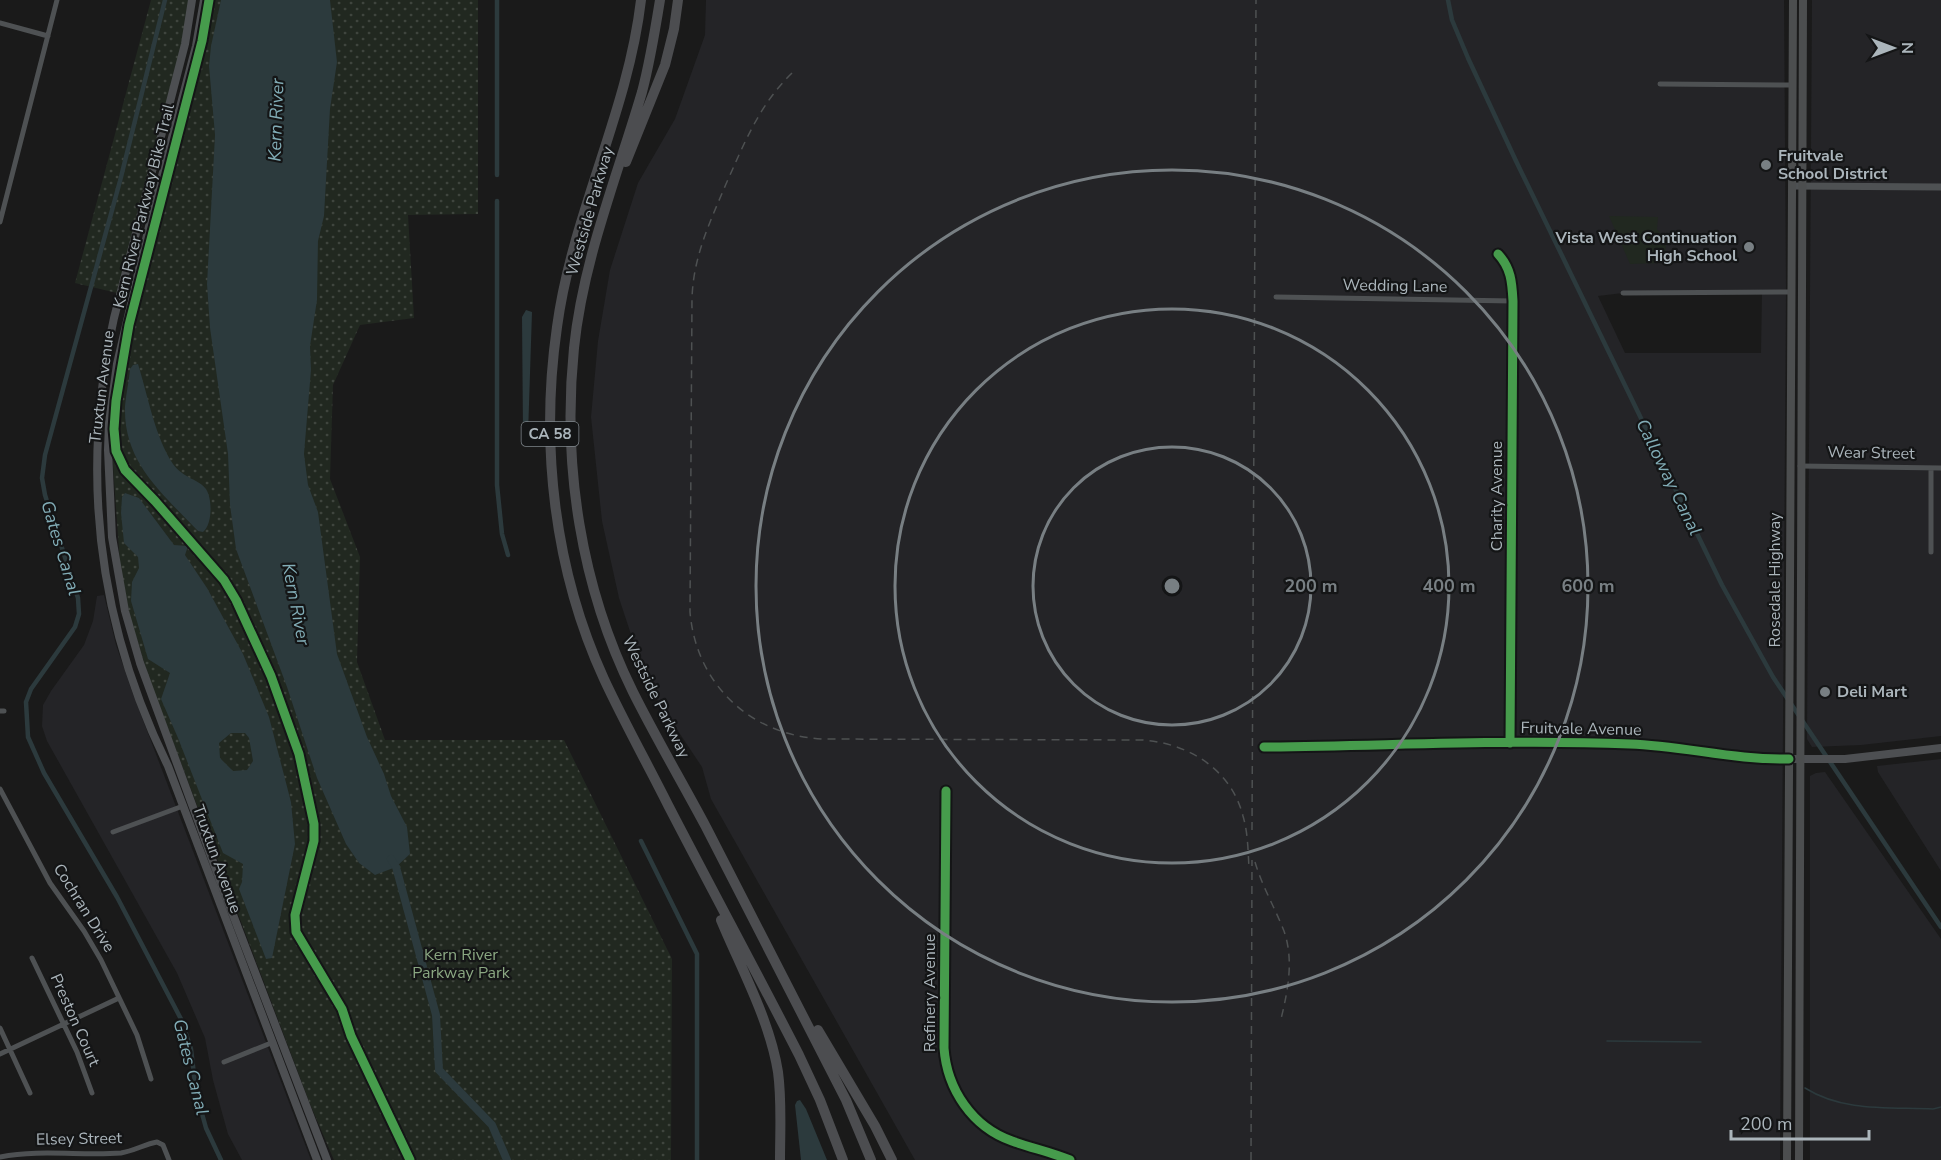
<svg xmlns="http://www.w3.org/2000/svg" width="1941" height="1160" font-family="'Nunito Sans',sans-serif">
<defs>
<pattern id="park-dots" width="8" height="8" patternUnits="userSpaceOnUse" patternTransform="scale(1.5)"><rect width="8" height="8" fill="#212820"/><path d="M2 2h.1M6 6h.1" fill="none" stroke="#3f453e" stroke-width="1.8" stroke-linecap="round"/></pattern>
</defs>
<rect width="100%" height="100%" fill="#1a1a1a"/>
<path fill="#242427" fill-rule="evenodd" d="M706 0H1784L1786 291 1780 1160H915L711 799 702 767 648 686 619 598 602 521 591 417 598 341 610 270 638 183 675 119 705 35ZM1762 291 1761 353H1625L1598 296 1623 293Z
M1812 0H1941V736L1861 745 1812 747 1807 739Z
M104 595 116 645 133 694 311 1160H242L228 1134 213 1080 205 1038 177 973 47 741 42 726 43 705 51 691 84 645 93 621 97 596Z
M1941 759V871L1878 772 1877 766Z
M1825 772 1941 939V1160H1810V776L1816 773Z"/>
<path fill="url(#park-dots)" d="M151 0H189L180 53 117 293 75 283Z
M207 0H478V214L408 215 414 318 360 325 333 385 330 479 360 557 357 662 385 740H564L672 959 671 1160H334L310 1104 150 681 130 617 120 564 112 451 113 417 122 352Z"/>
<path fill="#212820" d="M1609 216 1658 217 1657 229 1666 240 1665 263 1630 264Z"/>
<path fill="#2c3a3d" fill-rule="evenodd" d="M221 0H330L337 62 330 109 324 216 318 241 317 300 310 346 311 370 304 454 308 485 318 512 337 654 367 737 384 774 391 796 407 827 410 854 396 867 375 875 359 863 346 844 317 778 287 687 236 549 230 505 228 454 210 328 207 284 215 135 209 66 211 46Z
M526 310 532 312 528 435 526 438 523 433 522 317Z
M138 364C148 396 155 437 173 464 183 478 200 480 206 489 213 500 212 525 203 532L198 531C163 494 123 463 125 406 126 394 129 381 130 369L133 365Z
M125 493 139 498 174 545 188 546 185 555 207 588 243 654 269 717 291 802 295 844 272 958 266 959 239 889 242 882 243 864 223 853 178 738 161 699 170 673 148 659 131 601 132 582 139 568 138 557 124 543 121 513 122 497ZM231 733H245L249 738 253 761 247 770 233 771 220 758 219 743Z
M800 1100 806 1109 827 1160H801L795 1105 797 1101Z"/>
<g fill="none" stroke-linecap="round" stroke-linejoin="round">
<path stroke="#2c3a3d" stroke-width="1.5" d="M1607 1041 1701 1042
M1805 1088C1843 1112 1889 1107 1933 1109L1941 1107"/>
<path stroke="#2c3a3d" stroke-width="4.5" d="M165 0 120 181 45 455 42 478 45 495 78 598 79 614 75 627 31 689 26 702 28 737 44 773 117 897 181 1019 191 1049 196 1092 206 1128 221 1160
M1448 0 1452 20 1468 58 1516 161 1722 585 1773 677 1941 927
M497 175V0
M497 201V485L502 534 508 555
M641 841 697 954V1160"/>
<path stroke="#2c3a3d" stroke-width="8" d="M391 859 396 867 436 1015 439 1070 492 1125 507 1160"/>
<path stroke="#4e5153" stroke-width="5" d="M0 23 48 36
M1660 84 1792 85
M0 222 57 0
M1498 254C1511 268 1512 282 1513 301L1510 743
M1623 293 1791 292
M1276 297 1513 301
M1800 466 1941 468
M1931 468V552
M0 711H4
M1264 747C1386 746 1508 739 1630 744 1684 746 1734 760 1789 759
M0 789 50 883 84 931 101 960 137 1035 151 1079
M946 791 944 1048C947 1089 972 1127 1012 1141 1031 1148 1051 1152 1070 1160
M113 832 183 806
M32 958 77 1052 92 1093
M0 1028 30 1093
M0 1054 119 998
M224 1062 271 1043
M0 1157C40 1149 81 1156 121 1153 134 1151 145 1144 157 1142L163 1145 169 1160"/>
<path stroke="#4e5153" stroke-width="7" d="M1792 186 1941 187"/>
<path stroke="#4d4f52" stroke-width="8" d="M192 0 185 44 114 318C80 473 98 624 168 766L317 1160
M204 0 196 46 151 218 117 364 109 423 108 450 112 537 125 611 140 663 222 886 327 1160
M1789 759H1845L1941 748"/>
<path stroke="#4c4e4f" stroke-width="8" d="M1787 1160 1793 0
M1799 1160 1803 0"/>
<path stroke="#4c4d50" stroke-width="10" d="M641 0C628 112 572 215 557 327 540 445 554 570 604 679 624 722 647 763 668 805 711 888 756 971 799 1055L820 1100 843 1160
M660 0C655 31 650 62 642 92 617 177 583 260 574 348 562 465 581 587 633 692 656 738 682 782 706 827 753 918 800 1009 846 1100L871 1160
M626 162 665 65 674 29 678 0
M721 920C741 968 770 1021 778 1072 782 1101 780 1131 780 1160
M818 1030 875 1126 892 1160"/>
<path stroke="#4e5152" stroke-width="1.5" stroke-dasharray="8 6" stroke-linecap="butt" d="M792 73C759 105 744 144 726 184 710 222 693 257 692 299L690 612C696 684 750 735 822 739L1142 740C1188 743 1231 769 1243 816 1248 833 1248 851 1249 868
M1252 830 1256 0
M1255 862C1262 886 1275 908 1284 931 1294 960 1288 990 1281 1019
M1251 1160 1252 860"/>
<defs>
<path id="cycleway" d="M209 0 202 41 129 325 116 401 114 429 116 451 125 470 155 501 224 580 236 600 271 676 299 754 314 824V841L295 915 296 932 342 1009 351 1036 410 1160
M1498 254C1511 268 1512 282 1513 301L1510 743
M1264 747C1386 746 1508 739 1630 744 1684 746 1734 760 1789 759
M946 791 944 1048C947 1089 972 1127 1012 1141 1031 1148 1051 1152 1070 1160"/>
</defs>
<use href="#cycleway" stroke="#141516" stroke-width="13"/>
<use href="#cycleway" stroke="#469c4c" stroke-width="9"/>
</g>
<g fill="none" stroke="#787f83" stroke-width="3">
<circle cx="1172" cy="586" r="139"/>
<circle cx="1172" cy="586" r="277"/>
<circle cx="1172" cy="586" r="416"/>
</g>
<g fill="#787f83" stroke="#141516" stroke-width="2">
<circle cx="1766" cy="165" r="6"/>
<circle cx="1749" cy="247" r="6"/>
<circle cx="1825" cy="692" r="6"/>
</g>
<g text-anchor="middle" dominant-baseline="central" stroke-width="4.5" stroke-linejoin="round" paint-order="stroke">
<rect fill="#141516" stroke="#7e858a" stroke-width="1.5" x="521.5" y="422" width="57" height="24" rx="4.5"/>
<g font-size="15" font-weight="bold" fill="#abb5bb">
<text x="550" y="434">CA 58</text>
</g>
<g font-size="16" font-weight="bold" fill="#abb5bb" stroke="#141516" text-anchor="start">
<text x="1778" y="156">Fruitvale<tspan x="1778" dy="18">School District</tspan></text>
<text x="1737" y="238" text-anchor="end">Vista West Continuation<tspan x="1737" dy="18">High School</tspan></text>
<text x="1837" y="692">Deli Mart</text>
</g>
<g font-size="16" fill="#abb5bb" stroke="#141516">
<text transform="translate(144 206) rotate(-76)">Kern River Parkway Bike Trail</text>
<text transform="translate(590 211) rotate(-74)">Westside Parkway</text>
<text transform="translate(1395 286) rotate(1)">Wedding Lane</text>
<text transform="translate(102 387) rotate(-83)">Truxtun Avenue</text>
<text transform="translate(1871 453) rotate(1)">Wear Street</text>
<text transform="translate(1497 496) rotate(-90)">Charity Avenue</text>
<text transform="translate(1775 580) rotate(-90)">Rosedale Highway</text>
<text transform="translate(656 697) rotate(64)">Westside Parkway</text>
<text transform="translate(1581 729) rotate(1)">Fruitvale Avenue</text>
<text transform="translate(217 859) rotate(70)">Truxtun Avenue</text>
<text transform="translate(84 908) rotate(58)">Cochran Drive</text>
<text transform="translate(930 993) rotate(-90)">Refinery Avenue</text>
<text transform="translate(75 1020) rotate(66)">Preston Court</text>
<text transform="translate(79 1139) rotate(-1)">Elsey Street</text>
</g>
<g font-size="16" fill="#8aa782" stroke="#141516">
<text x="461" y="955">Kern River<tspan x="461" dy="18">Parkway Park</tspan></text>
</g>
<g font-size="18" font-style="italic" fill="#82adb7" stroke="#141516">
<text transform="translate(276 120) rotate(-88)">Kern River</text>
<text transform="translate(1669 477) rotate(64)">Calloway Canal</text>
<text transform="translate(61 548) rotate(73)">Gates Canal</text>
<text transform="translate(296 604) rotate(79)">Kern River</text>
<text transform="translate(191 1067) rotate(76)">Gates Canal</text>
</g>
</g>
<circle cx="1172" cy="586" r="9" fill="#787f83" stroke="#141516" stroke-width="3"/>
<g font-size="18" text-anchor="middle" font-weight="bold" fill="#787f83" stroke="#141516" stroke-width="4.5" stroke-linejoin="round" paint-order="stroke">
<text x="1311" y="592">200 m</text>
<text x="1449" y="592">400 m</text>
<text x="1588" y="592">600 m</text>
</g>
<g transform="translate(1893 48) rotate(90)" stroke="#141516" stroke-width="4.5" paint-order="stroke">
<path d="M0-4.5L10 22L0 15L-10 22Z" fill="#abb5bb"/>
<text y="-9" font-size="16" font-weight="bold" text-anchor="middle" fill="#abb5bb">N</text>
</g>
<path d="M1731 1130v9h138v-9" fill="none" stroke="#abb5bb" stroke-width="3"/>
<text x="1740" y="1130" font-size="18" fill="#abb5bb" stroke="#141516" stroke-width="4.5" paint-order="stroke">200 m</text>
</svg>
